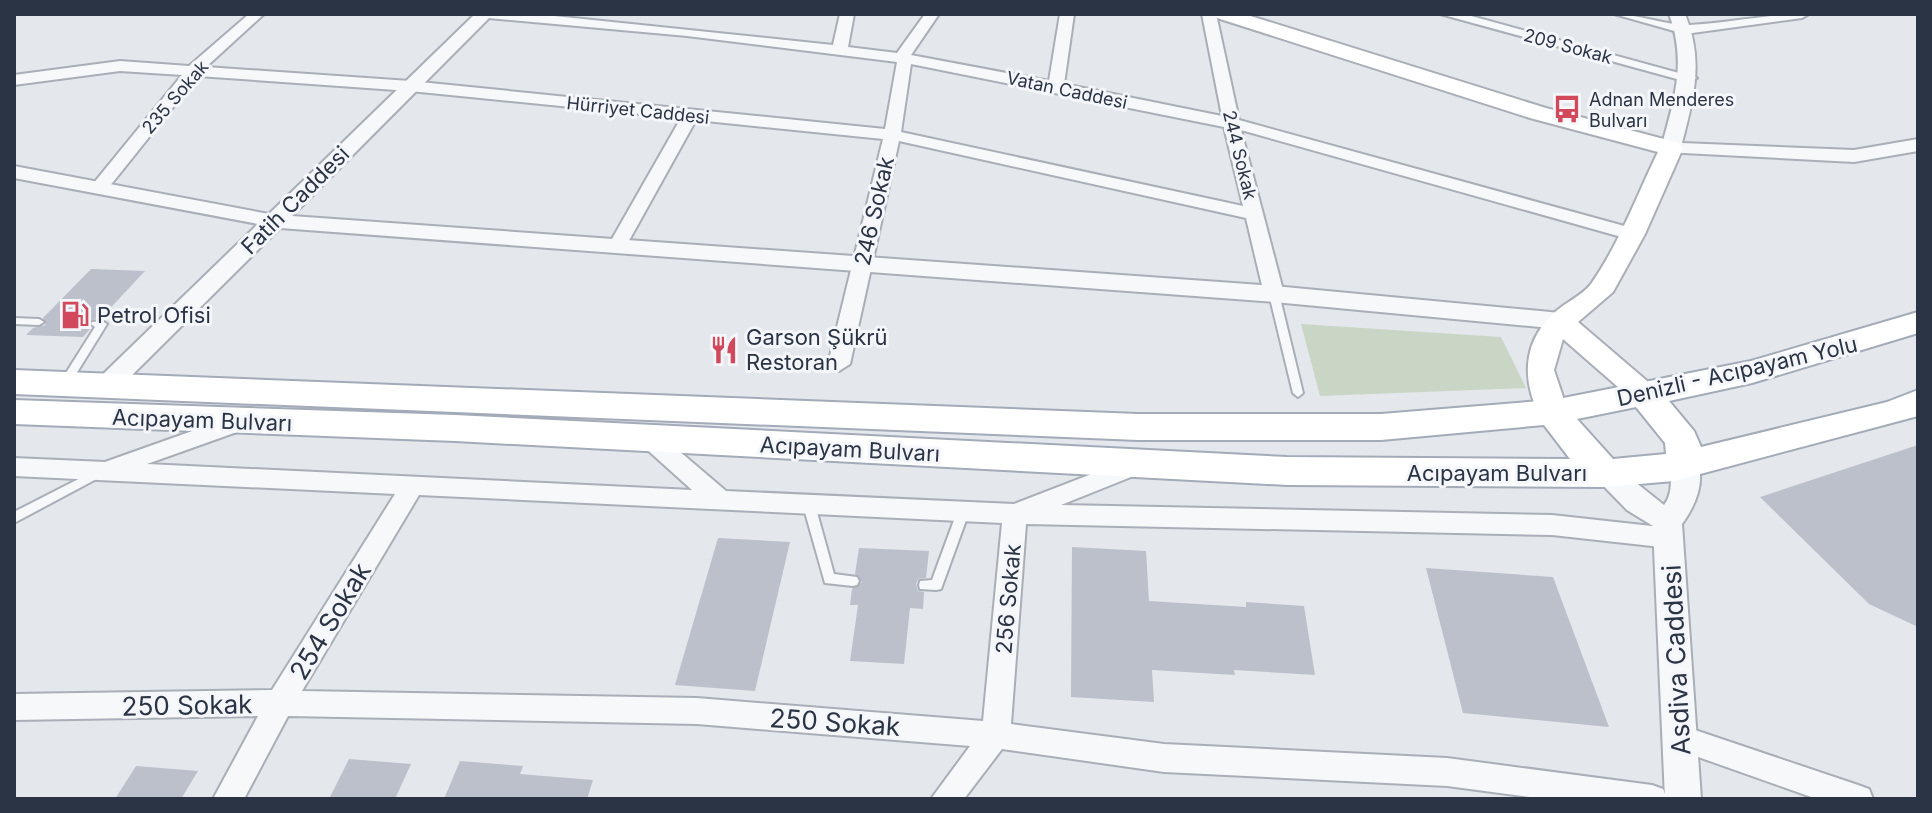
<svg xmlns="http://www.w3.org/2000/svg" width="1932" height="813" font-family="Inter,sans-serif">
<rect width="100%" height="100%" fill="#e4e7ec"/>
<path fill="#c9d6c5" d="M1301 324 1501 337 1526 388 1320 396Z"/>
<path fill="#bbc0ca" d="M91 269 145 271 101 318 89 321 91 328 83 337 26 335 33 328 46 325 43 318Z
M1918 445V627L1869 604 1760 497Z
M718 538 790 542 755 691 675 685Z
M1072 547 1146 551 1149 601 1246 607V602L1304 606 1315 675 1234 670 1235 675 1152 670 1154 702 1071 697Z
M859 548 929 551 926 578 918 579 916 584 918 591 924 592 923 609 910 608 904 664 850 661 858 605H850L852 589 862 582 855 574Z
M1426 568 1553 577 1609 727 1463 713Z
M349 759 411 764 395 799H329Z
M460 761 523 766 520 774 593 780 587 799H444Z
M136 766 198 771 181 799H115Z"/>
<g fill="none" stroke-linecap="round" stroke-linejoin="round">
<defs>
<path id="service" d="M1274 291 1279 294 1303 393 1298 397 1293 393 1269 294Z
M14 318 39 319 44 322 39 325 14 324Z
M102 321 107 324 68 387H60L59 384 95 327 91 324 92 322Z
M98 469 102 470 104 473 102 476 14 523V512Z
M809 500 813 502 815 505 834 574 857 577 859 581 857 585 853 586 825 583 803 505 805 502Z
M963 507 967 509 969 512 941 589 936 590 920 589 919 585 920 581 932 580 957 512 959 509Z"/>
<path id="minor" d="M249 14H264L206 67 410 81 885 129 897 62 687 36 488 18 481 14H535L833 45 840 14H854L848 47 897 53 925 14H939L911 55 1049 81 1060 14H1074L1064 84 1222 116 1202 14H1216L1239 120 1639 230 1641 234 1639 238H1625L1241 130 1284 294 1274 300 1264 294 1246 218 899 141 850 364 839 371 828 364 883 139 696 120 626 246 617 252 608 246 681 118 410 91 198 76 105 192H93V184L182 75 120 71 14 85V75L120 61 189 66ZM911 64 1224 127 1243 206 901 132Z
M1440 14H1464L1697 78 1684 81Z
M1614 14C1639 14 1667 26 1689 25 1729 23 1768 14 1809 14L1802 18 1685 34Z
M240 414 251 422 248 428 147 464 692 490 642 445 639 439 642 433H658L726 491 1014 504 1138 456 1146 459 1150 465 1146 471 1061 505 1552 515 1670 528 1679 531 1682 538 1679 545 1670 548 1552 535 1026 524 1011 724 1164 744 1447 758 1652 785 1663 789 1667 799H1544L1447 786 1164 772 1002 749 964 799H931L970 746 697 724 288 716 244 799H213L258 716 14 720V694L272 690 395 494 14 476V458L105 462ZM419 495 1002 523 983 721 697 698 302 691Z
M1680 725 1858 785 1869 789 1873 799H1817L1670 747 1666 738 1670 729Z"/>
<path id="tertiary" d="M475 14H493L292 216 1274 286 1561 313 1573 321 1561 329 1274 302 280 228 114 393H96L92 387 96 381 258 224 14 178V166L269 214Z
M1669 14H1685C1704 60 1694 97 1682 143L1854 150 1918 139V151L1854 162 1664 152 1661 148C1674 101 1687 62 1669 14Z
M1685 453 1695 456C1707 479 1696 505 1682 524L1701 799H1665L1653 526 1627 510 1591 473 1595 466 1605 462 1615 466 1664 505C1676 490 1667 472 1675 456Z"/>
<path id="secondary" d="M1214 14H1244L1546 108 1679 143 1683 148 1645 234 1613 292 1578 322 1654 387 1659 394 1654 401 1644 405 1634 401 1563 339 1554 370 1568 412 1564 420 1553 423 1542 420C1522 384 1521 344 1553 314 1564 303 1582 296 1591 284 1619 244 1637 195 1658 152L1530 118 1217 18Z"/>
<path id="primary" d="M1918 312V333L1752 383 1669 401 1694 431 1701 447 1887 402 1918 390V416L1674 481 1605 487 1287 485 455 441 14 424V400L455 415 1287 457 1570 459 1544 425 1381 440H1138L14 394V370L1138 414H1381L1553 400 1751 361ZM1636 407 1665 443 1666 454 1613 459 1577 419Z"/>
</defs>
<use href="#service" stroke="#a9aeb7" stroke-width="4"/>
<use href="#minor" stroke="#a9aeb7" stroke-width="4"/>
<use href="#tertiary" stroke="#a9aeb7" stroke-width="4"/>
<use href="#secondary" stroke="#a9aeb7" stroke-width="4"/>
<use href="#primary" stroke="#a3abb8" stroke-width="4"/>
<use href="#service" fill="#f7f8fa" fill-rule="evenodd"/>
<use href="#minor" fill="#f7f8fa" fill-rule="evenodd"/>
<use href="#tertiary" fill="#f7f8fa" fill-rule="evenodd"/>
<use href="#secondary" fill="#fff" fill-rule="evenodd"/>
<use href="#primary" fill="#fff" fill-rule="evenodd"/>
</g>
<defs>
<symbol id="bus-bare" viewBox="-9 -9 18 18"><path d="M-5-6H5V4H4V6H2V4H-2V6H-4V4H-5ZM-3.5-4V0h7V-4ZM-3.5 1.2v1.5H-2V1.2ZM2 1.2v1.5H3.5V1.2Z" fill="#d1495b" stroke="#f4f6f9" stroke-width="2.5" paint-order="stroke"/></symbol>
<symbol id="fuel-bare" viewBox="-9 -9 18 18"><path d="M-5.5-6h7V0h2V4h1.3V-2.5L3-4.5l.8-.8L6-3V5H2.5V1h-1V6h-7ZM-4.2-4.7v3.2H.2V-4.7Z" fill="#d1495b" stroke="#f4f6f9" stroke-width="2.5" paint-order="stroke"/></symbol>
<symbol id="restaurant-bare" viewBox="-9 -9 18 18"><path d="M-5-6h1v4h1v-4h1v4h1v-4h1v5L-1.5 .5V6h-2V.5L-5-1ZM5-6V6H3V1.5H1.5Q1.5-4 5-6Z" fill="#d1495b" stroke="#f4f6f9" stroke-width="2.5" paint-order="stroke"/></symbol>
</defs>
<g fill-rule="evenodd">
<use href="#bus-bare" x="1547" y="89" width="40" height="40"/>
<use href="#fuel-bare" x="55" y="295" width="40" height="40"/>
<use href="#restaurant-bare" x="704" y="330" width="40" height="40"/>
</g>
<g text-anchor="middle" dominant-baseline="central" stroke-width="6" stroke-linejoin="round" paint-order="stroke">
<g font-size="18" fill="#2b3445" stroke="#f4f6f9">
<text transform="translate(1568 46) rotate(15)">209 Sokak</text>
<text transform="translate(1067 90) rotate(12)">Vatan Caddesi</text>
<text transform="translate(175 97) rotate(-49)">235 Sokak</text>
<text transform="translate(638 110) rotate(6)">Hürriyet Caddesi</text>
<text transform="translate(1240 155) rotate(76)">244 Sokak</text>
</g>
<g font-size="18" fill="#2b3445" stroke="#f4f6f9" text-anchor="start">
<text x="1589" y="99">Adnan Menderes<tspan x="1589" dy="21">Bulvarı</tspan></text>
</g>
<g font-size="22" fill="#2b3445" stroke="#f4f6f9">
<text transform="translate(295 200) rotate(-45)">Fatih Caddesi</text>
<text transform="translate(874 211) rotate(-77)">246 Sokak</text>
<text transform="translate(1737 371) rotate(-13)">Denizli - Acıpayam Yolu</text>
<text transform="translate(202 420) rotate(2)">Acıpayam Bulvarı</text>
<text transform="translate(850 449) rotate(3)">Acıpayam Bulvarı</text>
<text x="1497" y="473">Acıpayam Bulvarı</text>
<text transform="translate(1008 599) rotate(-85)">256 Sokak</text>
</g>
<g font-size="22" fill="#2b3445" stroke="#f4f6f9" text-anchor="start">
<text x="97" y="315">Petrol Ofisi</text>
<text x="746" y="337">Garson Şükrü<tspan x="746" dy="25">Restoran</tspan></text>
</g>
<g font-size="26" fill="#2b3445" stroke="#f4f6f9">
<text transform="translate(330 621) rotate(-59)">254 Sokak</text>
<text transform="translate(1676 660) rotate(-93)">Asdiva Caddesi</text>
<text transform="translate(187 705) rotate(-1)">250 Sokak</text>
<text transform="translate(835 722) rotate(4)">250 Sokak</text>
</g>
</g>
<rect width="1932" height="813" fill="none" stroke="#2b3445" stroke-width="32"/>
</svg>
